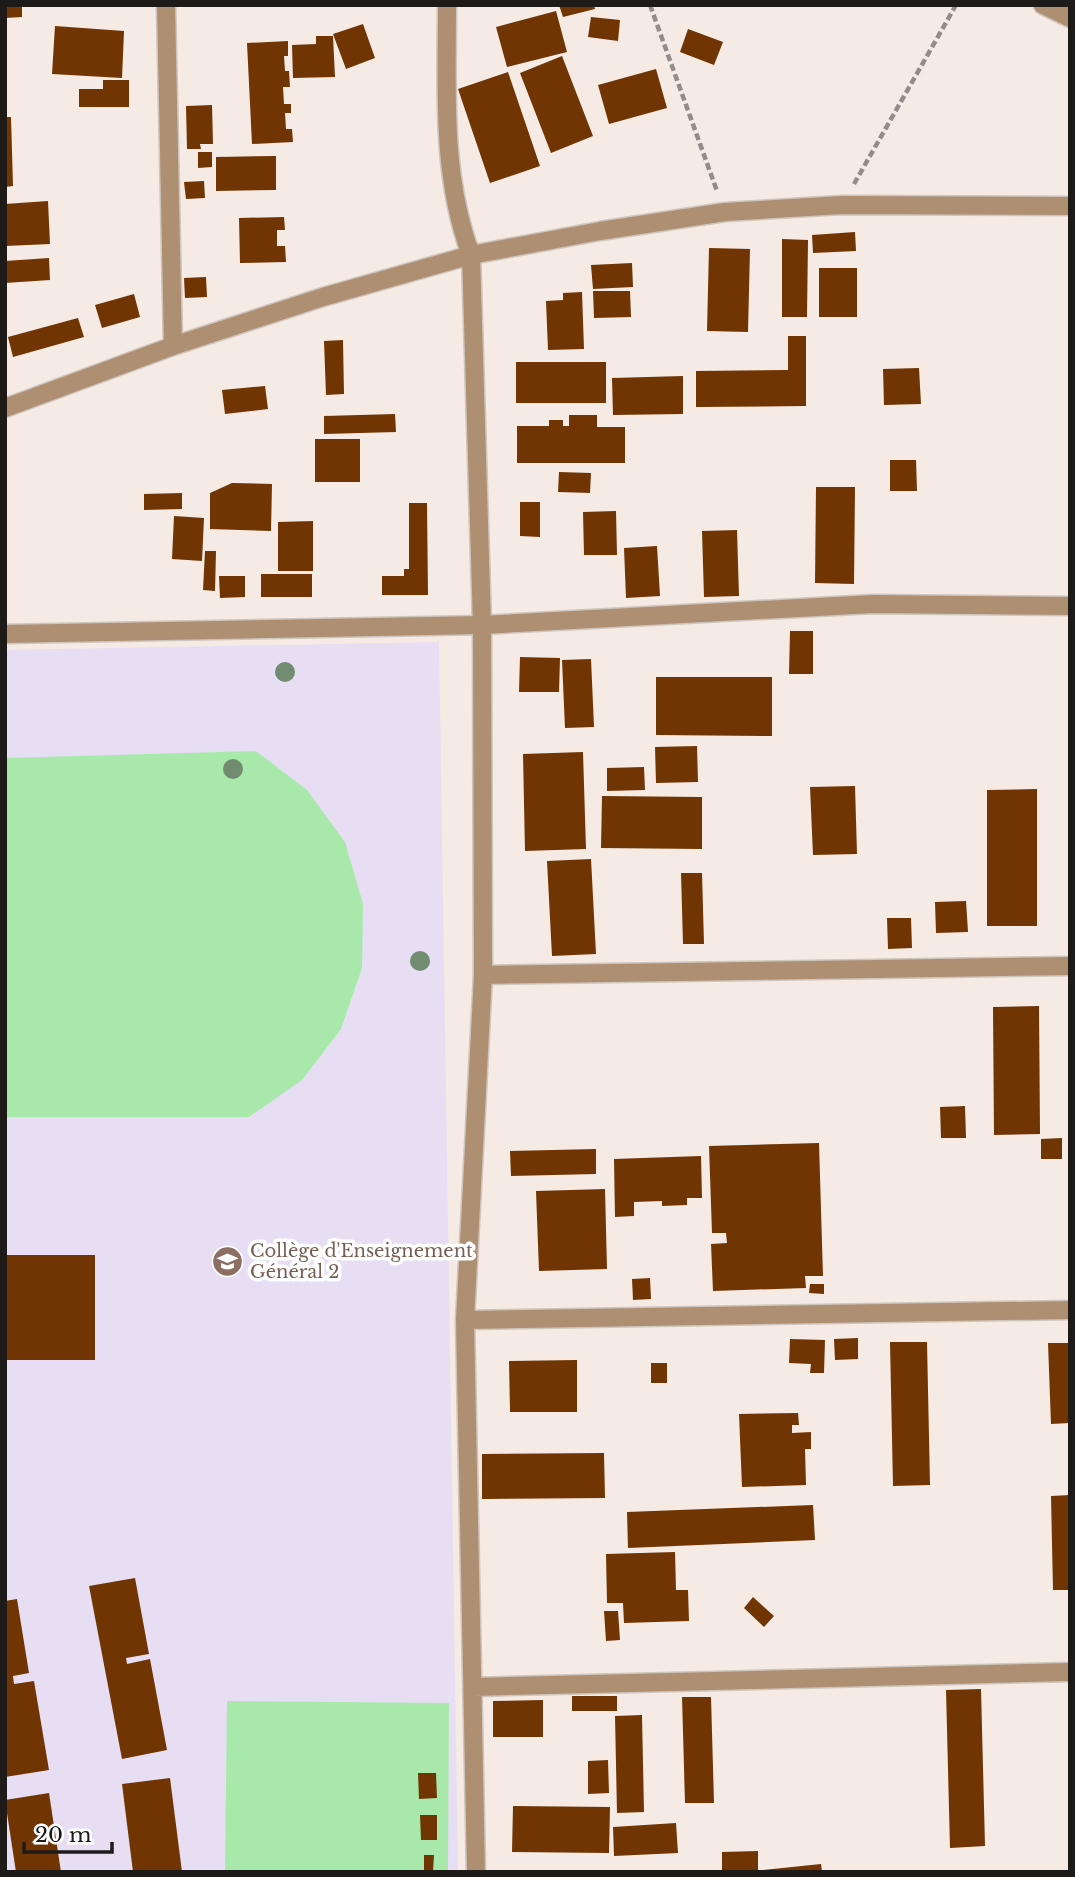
<svg xmlns="http://www.w3.org/2000/svg" width="1075" height="1877" font-family="'Libre Baskerville',serif">
<rect width="100%" height="100%" fill="#f5eae4"/>
<path fill="#e7def3" d="M439 642 458 1872H5V650Z"/>
<path fill="#a8e9ab" d="M256 751 307 790 345 842 363 904 362 968 341 1029 302 1080 249 1117H5V758Z
M227 1701 449 1703 448 1872H225Z"/>
<path fill="#703502" d="M5 5H22V17L5 18Z
M559 5H594L595 9 563 17Z
M556 11 567 52 507 67 496 27Z
M591 17 620 20 618 41 588 37Z
M363 24 375 58 346 69 333 34Z
M55 26 124 31 122 78 52 74Z
M688 29 723 42 714 65 680 52Z
M316 36H333L335 77 293 78 292 45 316 44Z
M288 41V56H284L285 71H289L290 87H283L284 104H291V113H285L286 129H292L293 142 252 144 247 43Z
M562 56 593 136 551 153 520 73Z
M656 69 667 108 609 124 598 85Z
M508 72 540 166 490 183 458 89Z
M103 80H129V107H79V89H103Z
M212 105 213 144H200L201 149H187L186 106Z
M5 117H11L13 186 5 187Z
M198 152H212V167L198 168Z
M276 156V190L216 191V157Z
M204 181 205 198 186 199 184 182Z
M48 201 50 244 5 246V204Z
M284 217 285 230H277V246H285L286 262 240 263 239 218Z
M855 232 856 251 813 253 812 235Z
M782 239 808 240 807 317H782Z
M709 248 750 249 748 332 707 331Z
M49 258 50 280 5 283V261Z
M632 263 633 287 593 289 591 265Z
M819 268H857V317H819Z
M206 277 207 297 185 298 184 278Z
M593 291H630L631 317 594 318Z
M582 292 584 349 548 350 546 301 563 300V293Z
M134 294 140 317 102 328 95 305Z
M78 318 84 337 13 357 8 337Z
M788 336H806V406L696 407V371L788 370Z
M343 340 344 394 326 395 324 341Z
M516 362H606V403H516Z
M919 368 921 404 884 405 883 369Z
M683 376V414L613 415 612 378Z
M265 386 268 409 225 414 222 390Z
M395 414 396 432 324 434V416Z
M569 415H597V427H625V463H517V426H549V420H563V426H569Z
M315 439H360V482H315Z
M890 460H916L917 491H890Z
M559 472 591 473 590 493 558 492Z
M232 483 272 484 271 531 210 529V493Z
M816 487H855L854 584 815 583Z
M182 493V509L144 510V494Z
M520 502H540V537L520 536Z
M409 503H427L428 595H382V576H404V569H409Z
M616 511 617 555H584L583 512Z
M174 516 204 518 202 561 172 559Z
M313 521V571H278V522Z
M737 530 739 596 704 597 702 531Z
M657 546 660 596 626 598 624 548Z
M205 551H216L215 591 203 590Z
M261 574H312V597H261Z
M219 576H245V597L220 598Z
M790 631H813V674H789Z
M520 657 560 658 559 692H519Z
M591 659 594 727 565 728 562 660Z
M656 677H772V736L656 735Z
M697 746 698 782 656 783 655 747Z
M583 752 586 849 525 851 523 754Z
M644 767 645 790 607 791V768Z
M855 786 857 854 813 855 810 787Z
M1037 789V926H987V790Z
M602 796 702 797V849L601 848Z
M591 859 596 954 552 956 547 861Z
M681 873H702L704 944H683Z
M966 901 968 932 936 933 935 902Z
M887 918H911L912 948 888 949Z
M1039 1006 1040 1134 994 1135 993 1007Z
M965 1106 966 1138H941L940 1107Z
M1062 1138V1159H1041V1139Z
M819 1143 823 1276H805L806 1288 713 1291 711 1244 727 1243 726 1233H712L709 1146Z
M596 1149V1174L511 1176 510 1151Z
M701 1156 702 1198H687V1205L662 1206V1201L634 1202V1216L615 1217 614 1159Z
M605 1189 607 1269 539 1271 536 1191Z
M5 1255H95V1360H5Z
M650 1278 651 1299 633 1300 632 1279Z
M810 1284H824V1294L809 1293Z
M858 1338V1359L835 1360 834 1339Z
M790 1339 825 1340 824 1373H810L811 1364 789 1363Z
M890 1342H927L930 1485 893 1486Z
M1048 1343H1070V1423L1051 1424Z
M577 1360V1412H510L509 1361Z
M651 1363H667V1383H651Z
M798 1413 799 1425H792V1433L811 1432V1449H805L806 1485 742 1487 739 1414Z
M604 1453 605 1498 482 1499V1454Z
M1070 1495V1590H1053L1051 1496Z
M813 1505 815 1540 628 1548 627 1512Z
M675 1552 676 1590H688L689 1621 624 1623 623 1603H607L606 1554Z
M135 1578 149 1654 126 1658 127 1664 150 1659 167 1750 122 1759 89 1586Z
M753 1597 774 1616 764 1627 744 1608Z
M17 1599 29 1673 13 1676 14 1684 34 1681 49 1770 5 1777V1601Z
M604 1611H618L620 1640 606 1641Z
M981 1689 985 1846 950 1848 946 1690Z
M572 1696H617V1711H572Z
M682 1697H711L714 1803H685Z
M543 1700V1737H493V1701Z
M642 1715 644 1812 617 1813 615 1716Z
M608 1760 609 1793 588 1794V1761Z
M418 1773H436L437 1798 419 1799Z
M170 1778 182 1872H133L122 1784Z
M49 1793 61 1872H16L5 1800Z
M513 1806 610 1807 609 1853 512 1852Z
M420 1815H437V1840H421Z
M676 1823 678 1853 614 1856 613 1827Z
M758 1851V1872H722V1852Z
M424 1855H434L433 1872H424Z
M821 1864 822 1872H763V1870Z"/>
<g fill="none" stroke-linecap="round" stroke-linejoin="round">
<defs>
<path id="minor" d="M166 5 173 346
M447 5C447 90 441 175 471 255L482 625 483 975 465 1320 476 1872
M1043 5 1070 18
M5 408 173 346 323 297 471 255 600 231 725 212 842 205 1070 206
M5 634 482 625 873 604 1070 606
M483 975 1070 966
M465 1320 1070 1310
M473 1687 1070 1672"/>
</defs>
<use href="#minor" stroke="#cec5bf" stroke-width="21"/>
<path stroke="#948c88" stroke-width="4.5" stroke-dasharray="7 3.5" stroke-linecap="butt" d="M650 5 717 191
M854 184 956 5"/>
<use href="#minor" stroke="#af8f72" stroke-width="18"/>
</g>
<g fill="#718c70">
<circle cx="285" cy="672" r="10"/>
<circle cx="233" cy="769" r="10"/>
<circle cx="420" cy="961" r="10"/>
</g>
<defs>
<symbol id="school-disc" viewBox="-11 -11 22 22"><circle r="9.5" fill="#8d6e63" stroke="#fff"/><path d="M0-5L7-2L0 1L-7-2ZM-4 1L0 2.5L4 1V4Q0 6-4 4Z" fill="#fff"/></symbol>
</defs>
<g fill-rule="evenodd">
<use href="#school-disc" x="210" y="1244" width="35" height="35"/>
</g>
<g text-anchor="middle" dominant-baseline="central" stroke-width="7" stroke-linejoin="round" paint-order="stroke">
<g font-size="18" fill="#785e54" stroke="#fff" text-anchor="start">
<text x="250" y="1251">Collège d'Enseignement<tspan x="250" dy="21">Général 2</tspan></text>
</g>
</g>
<rect width="1075" height="1877" fill="none" stroke="#1e1a18" stroke-width="14"/>
<path d="M24 1842v10h88v-10" fill="none" stroke="#1e1a18" stroke-width="3.5"/>
<text x="35" y="1842" font-size="21" fill="#1e1a18" stroke="#ffffff" stroke-width="5" paint-order="stroke">20 m</text>
</svg>
